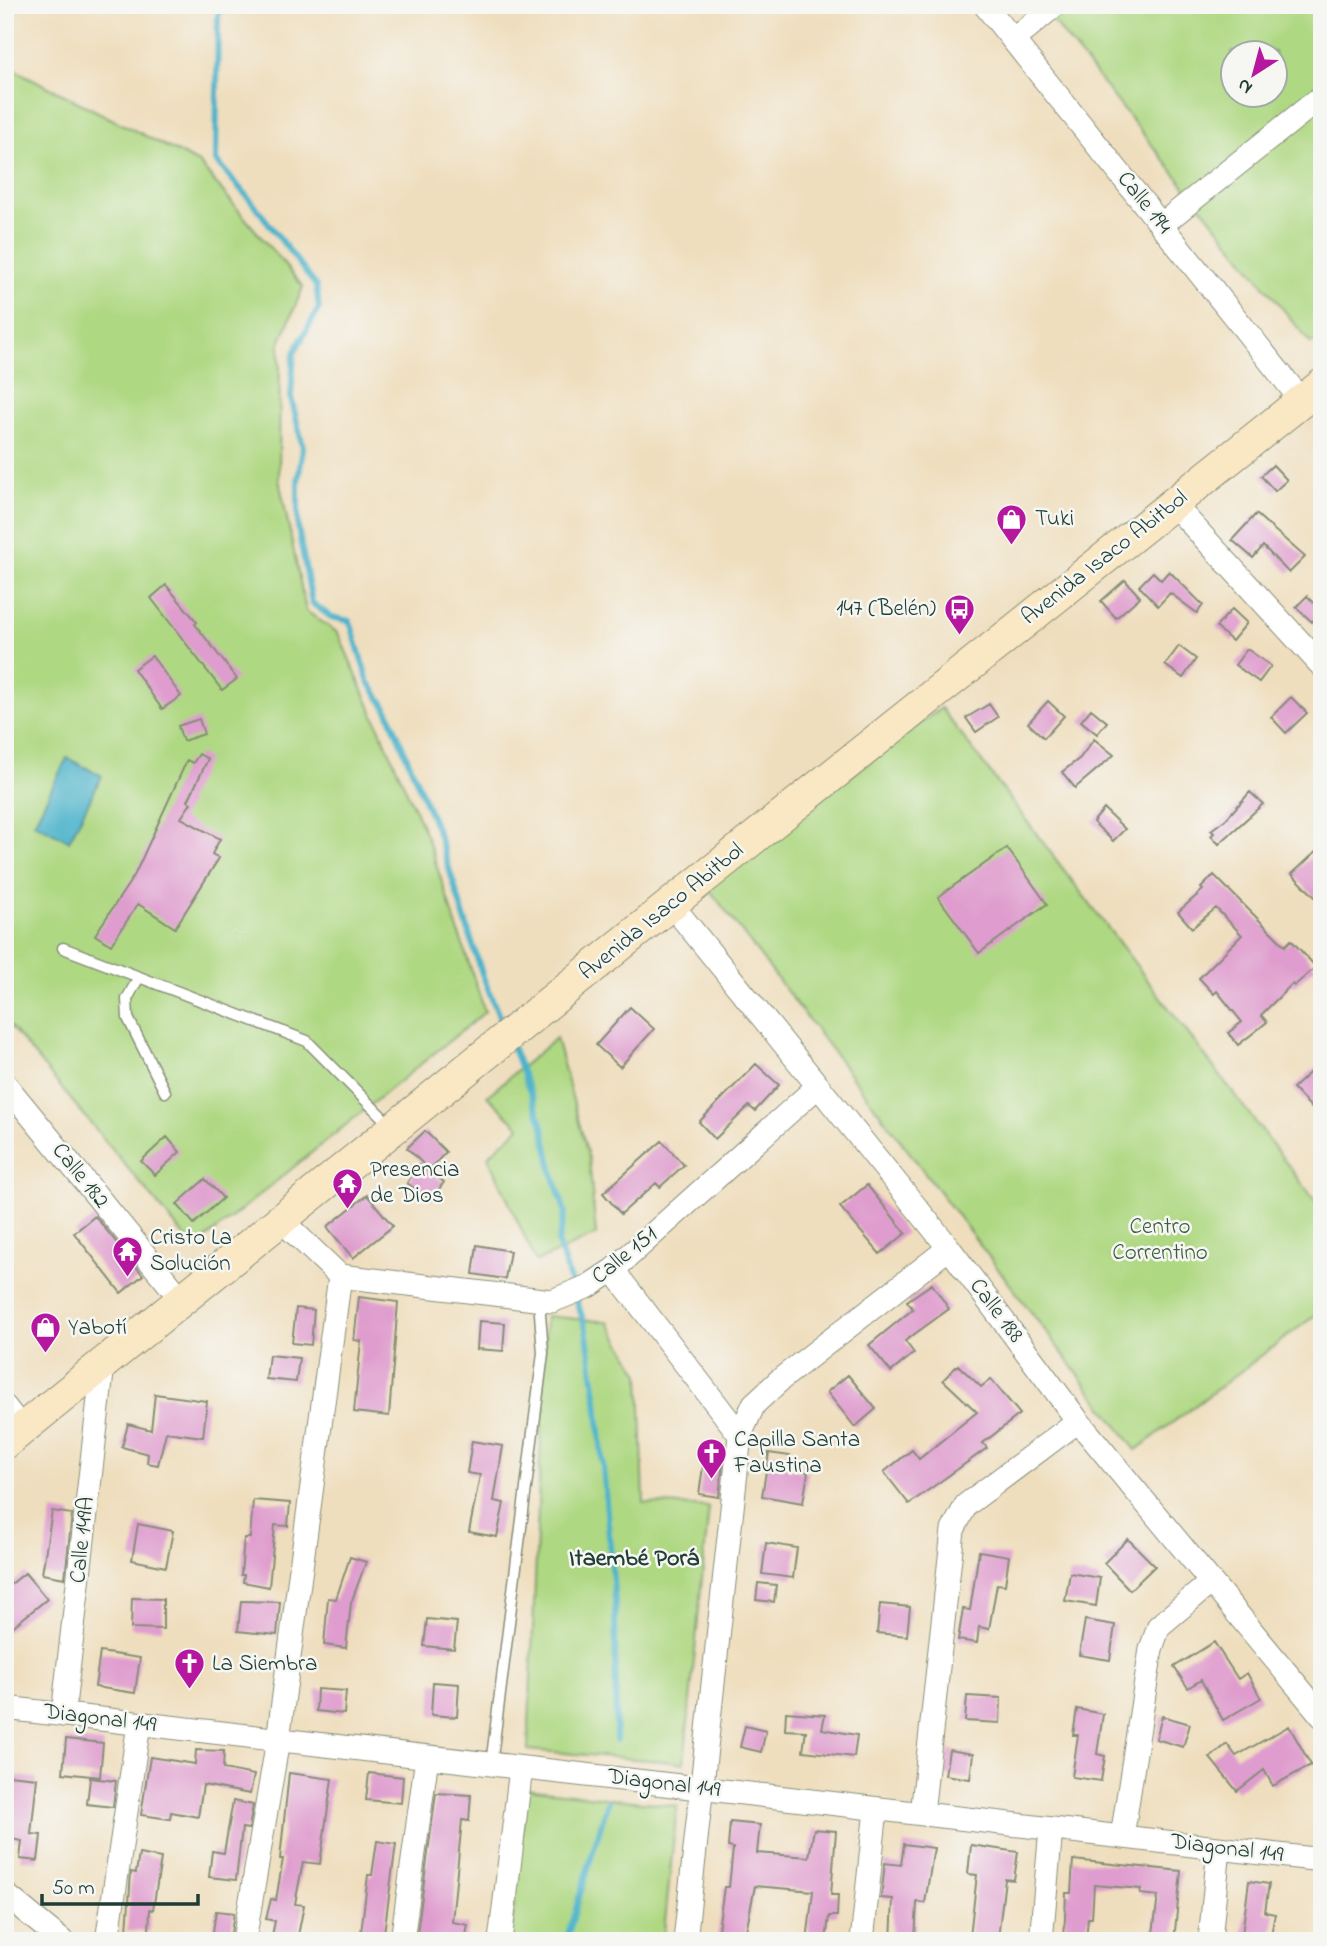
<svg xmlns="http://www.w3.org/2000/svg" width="1327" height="1946" font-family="'Indie Flower',sans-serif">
<rect width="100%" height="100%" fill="#f6f6f2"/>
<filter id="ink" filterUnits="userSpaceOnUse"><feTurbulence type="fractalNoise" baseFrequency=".0143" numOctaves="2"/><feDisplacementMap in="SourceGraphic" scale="14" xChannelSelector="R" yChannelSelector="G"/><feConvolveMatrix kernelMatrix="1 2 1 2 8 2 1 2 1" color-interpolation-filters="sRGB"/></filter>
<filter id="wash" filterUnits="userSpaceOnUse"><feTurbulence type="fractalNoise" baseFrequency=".00686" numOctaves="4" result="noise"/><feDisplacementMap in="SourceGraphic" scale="28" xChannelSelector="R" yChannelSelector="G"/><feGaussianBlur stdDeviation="1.57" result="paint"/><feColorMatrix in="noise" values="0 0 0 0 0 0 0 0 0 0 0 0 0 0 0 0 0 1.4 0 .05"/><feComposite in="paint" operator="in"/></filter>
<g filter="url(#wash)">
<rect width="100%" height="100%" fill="#efdebd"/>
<path fill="#afd882" stroke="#678a5b" stroke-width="2" fill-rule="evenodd" d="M1040 5H1322V336L1311 344ZM1232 52H1274V94H1232Z
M5 65 199 163 303 287 280 343 279 479 306 611 338 633 428 840 485 1012 194 1248 5 1020Z
M941 708 1322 1210V1310L1136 1450 706 885Z
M556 1038 589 1159 596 1235 536 1262 488 1156 520 1127 487 1096Z
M546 1316 608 1322 640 1374 644 1503 709 1507 684 1763 528 1750Z
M526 1789 677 1806 663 1941H510Z"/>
<path fill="#4cb3ca" stroke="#36787f" stroke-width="2" d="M67 758 102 776 69 841 34 823Z"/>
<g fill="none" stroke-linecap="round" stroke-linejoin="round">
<path stroke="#4cb3ca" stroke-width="6" d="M221 5 218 16 216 161 253 203 316 286 319 308 294 353 291 397 303 447 298 482V528L312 603 331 617 350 621 368 681 387 709 438 833 482 974 503 1026
M512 1046 542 1123 553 1174 565 1212 558 1243 586 1329 597 1400 615 1602 616 1740
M566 1941 608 1802"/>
</g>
<g id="blocks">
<path fill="#df9cce" d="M1273 465 1287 480 1275 491 1261 476Z
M1256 514 1305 557 1289 573 1263 546 1253 558 1232 540Z
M1169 571 1203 605 1197 613 1170 593 1158 606 1139 586 1153 572 1161 580Z
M1125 580 1140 597 1116 618 1101 601Z
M166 585 197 622 195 624 237 679 222 690 151 598Z
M1307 596 1322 610 1312 622 1296 607Z
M1232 609 1247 623 1232 641 1216 627Z
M1179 646 1196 659 1183 678 1165 665Z
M1247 649 1271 666 1259 682 1235 665Z
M152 656 181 696 162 709 134 669Z
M1291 697 1307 713 1286 733 1271 717Z
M1048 701 1064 716 1044 738 1028 723Z
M989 704 998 717 976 732 966 718Z
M1091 709 1107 722 1097 734 1081 721Z
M199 719 204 734 183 741 178 726Z
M1094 739 1114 755 1075 788 1062 772 1080 758Z
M199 754 208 759 188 801 191 803 181 818 220 839 212 854 219 858 175 928 138 904 111 945 95 935 135 874 187 760 193 763Z
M1250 792 1263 804 1219 844 1211 836 1214 833 1211 830 1226 819Z
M1104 809 1125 829 1113 841 1093 822Z
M1322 846V904L1292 874Z
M1007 848 1047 904 979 953 938 897Z
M1214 875 1285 946 1291 940 1316 967 1294 986 1292 984 1261 1015 1267 1022 1238 1045 1228 1033 1242 1022 1217 991 1214 994 1199 978 1242 935 1216 908 1192 928 1178 912 1203 890 1201 888Z
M630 1007 654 1029 620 1067 596 1045Z
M1322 1061V1119L1293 1088Z
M756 1064 779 1085 755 1111 749 1106 715 1139 699 1122Z
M425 1131 446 1152 429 1170 407 1148Z
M167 1137 180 1152 155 1175 141 1161Z
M662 1141 684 1165 660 1187 656 1183 621 1214 603 1193Z
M419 1165 444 1182 431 1200 407 1183Z
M205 1179 223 1198 194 1224 177 1204Z
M867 1185 906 1233 880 1254 840 1207Z
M367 1195 393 1226 353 1258 327 1227Z
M95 1216 143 1275 121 1293 74 1233Z
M477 1245 510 1251 505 1279 473 1274Z
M932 1284 949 1309 905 1341 914 1353 891 1372 869 1345 913 1309 907 1301Z
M359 1297 398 1302 389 1416 354 1412 361 1341 354 1340Z
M296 1308 314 1310 311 1345 292 1343Z
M479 1321 505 1323 503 1351 477 1349Z
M269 1355 299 1358 296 1382 266 1379Z
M958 1365 981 1387 991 1379 1020 1414 983 1443 987 1448 909 1504 884 1472 912 1450 919 1459 977 1412 943 1380Z
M848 1375 876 1409 855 1427 827 1392Z
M155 1394 207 1401 203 1437 166 1432 158 1465 147 1463 148 1454 122 1447 128 1424 151 1430Z
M472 1441 503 1446 494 1501 504 1503 497 1537 469 1532 480 1475 467 1473Z
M769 1453 790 1456 788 1469 808 1472 803 1503 762 1496Z
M704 1460 723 1462 719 1497 699 1494Z
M253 1500 290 1503 288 1526 275 1525 269 1587 243 1582 244 1575H241L244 1538H250Z
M52 1511 72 1514 65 1578 42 1574Z
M138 1524 173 1531 166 1567 132 1560Z
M1128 1539 1155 1566 1130 1590 1104 1563Z
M766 1543 797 1548 793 1578 762 1574Z
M979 1551 1009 1556 1005 1585 997 1584 989 1629 979 1627 977 1643 958 1640 963 1609 970 1610Z
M350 1557 366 1562 351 1603 346 1648 324 1645 328 1598 336 1599Z
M25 1573 47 1599 5 1633V1589Z
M1070 1573 1100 1578 1096 1606 1065 1601Z
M758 1583 776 1585 774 1602 756 1600Z
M132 1598 163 1599V1629L131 1628Z
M241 1601 280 1602 277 1635 238 1631Z
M880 1604 910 1607 907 1636 877 1633Z
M427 1619 457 1622 454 1649 424 1646Z
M1085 1620 1115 1625 1110 1660 1079 1655Z
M1214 1642 1238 1679 1247 1673 1261 1698 1223 1720 1201 1680 1188 1688 1174 1667Z
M100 1652 140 1658 135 1693 95 1687Z
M433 1682 459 1684 457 1717 431 1715Z
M317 1689 346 1691 344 1714 316 1711Z
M967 1696 1001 1698 1000 1723 965 1721Z
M1077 1709 1103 1714 1097 1754 1105 1756 1101 1781 1072 1777 1078 1735H1073Z
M786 1712 825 1715 822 1729 857 1735 854 1757 803 1751 806 1731 785 1730Z
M1162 1716 1190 1724 1183 1747 1156 1739Z
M745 1726 766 1731 761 1752 740 1747Z
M1289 1726 1311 1765 1273 1786 1264 1770 1237 1791 1210 1758 1227 1744 1236 1756Z
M66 1739 103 1743 100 1777 63 1773Z
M196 1750 224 1751 223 1769 254 1775 250 1794 203 1785 198 1817 171 1812 170 1819 141 1815 150 1757 195 1764Z
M949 1750 973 1754 970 1779 945 1775Z
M289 1773 332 1779 320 1864 303 1862 295 1904 304 1905 297 1941H271L275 1921 266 1919 271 1899 276 1900 283 1859H280Z
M369 1773 403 1777 401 1803 366 1800Z
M8 1775 37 1778 31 1834 41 1835 38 1861 20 1859 22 1841 5 1838Z
M90 1778 116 1781 113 1807 87 1804Z
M436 1793 471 1795 469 1821 462 1820 452 1922 468 1925 465 1941H416Z
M233 1801 253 1805 249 1829 242 1828 236 1880 209 1877 212 1851 224 1853Z
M730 1822 760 1825 757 1853 809 1857 814 1829 836 1831 831 1895H838L837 1916H829L826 1941H807L813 1891 755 1886 744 1941 717 1937 724 1887H729L733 1848 728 1847Z
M377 1841 396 1844 383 1941H360L368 1875H372Z
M904 1844 934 1848 931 1866 925 1903 917 1902 915 1941H891L893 1899 881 1898 885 1863 901 1865Z
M971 1845 1018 1852 1014 1880 1005 1879 998 1939 970 1936 977 1875 968 1874Z
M139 1854 161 1858 153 1910 150 1909 149 1932 127 1931 131 1872 136 1873Z
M1073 1860 1181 1871 1174 1941H1152L1158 1896 1140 1894 1141 1889 1094 1885 1092 1918H1088L1086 1941H1064L1066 1893H1071Z
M1249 1881 1269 1884 1265 1912 1275 1914 1270 1940 1242 1935Z
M216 1911 234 1913 230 1940 212 1938Z"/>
</g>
</g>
<g filter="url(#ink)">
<use href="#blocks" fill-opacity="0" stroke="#878e78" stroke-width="2"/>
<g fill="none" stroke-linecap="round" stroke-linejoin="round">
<defs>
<path id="service" d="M63 948 307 1041 392 1127
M139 977 127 999 128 1018 165 1092
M491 1765 543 1353 539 1300"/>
<path id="minor" d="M985 5 1302 401
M1013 40 1055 5
M1161 225 1315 102
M1174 505 1322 666
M671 904 949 1248 1078 1421 1322 1716
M5 1084 182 1300
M281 1220 340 1276 552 1301 589 1286 613 1270 817 1087
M613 1270 740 1435
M5 1407 22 1429
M5 1708 1322 1860
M63 1715 103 1364
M922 1814 953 1530 966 1505 1078 1421
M1122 1837 1151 1649 1159 1626 1210 1583
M5 1894 62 1941
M107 1941 139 1724
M244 1941 278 1740 340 1276
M402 1941 427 1757
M500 1941 521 1768
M685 1941 740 1435 754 1404 781 1379 949 1248
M862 1941 876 1809
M1041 1941 1051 1829
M1210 1941 1219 1848"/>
<path id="secondary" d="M5 1443 671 904 1322 385"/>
</defs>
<use href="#service" stroke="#878e78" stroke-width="13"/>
<use href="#minor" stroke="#878e78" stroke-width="25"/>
<use href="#secondary" stroke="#878e78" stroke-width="34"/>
<use href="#service" stroke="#fff" stroke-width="10"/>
<use href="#minor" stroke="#fff" stroke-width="23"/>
<use href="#secondary" stroke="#fae7c3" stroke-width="32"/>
</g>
</g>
<defs>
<symbol id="shop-pin" viewBox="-11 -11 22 30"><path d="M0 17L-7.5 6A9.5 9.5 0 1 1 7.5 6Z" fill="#b5179e" stroke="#f6f6f2"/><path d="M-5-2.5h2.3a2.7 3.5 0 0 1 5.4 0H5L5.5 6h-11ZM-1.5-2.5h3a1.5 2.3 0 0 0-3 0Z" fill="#fff"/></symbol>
<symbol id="bus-pin" viewBox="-11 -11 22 30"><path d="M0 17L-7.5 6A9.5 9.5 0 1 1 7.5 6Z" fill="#b5179e" stroke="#f6f6f2"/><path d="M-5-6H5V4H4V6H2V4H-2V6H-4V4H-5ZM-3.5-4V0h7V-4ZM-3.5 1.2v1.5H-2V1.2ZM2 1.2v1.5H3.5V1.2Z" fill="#fff"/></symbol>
<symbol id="temple-pin" viewBox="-11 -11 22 30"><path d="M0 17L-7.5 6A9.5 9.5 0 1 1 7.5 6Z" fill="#b5179e" stroke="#f6f6f2"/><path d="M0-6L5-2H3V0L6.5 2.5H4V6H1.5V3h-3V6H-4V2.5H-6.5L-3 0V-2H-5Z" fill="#fff"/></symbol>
<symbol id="church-pin" viewBox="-11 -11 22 30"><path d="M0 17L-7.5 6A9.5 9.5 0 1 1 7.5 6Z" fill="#b5179e" stroke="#f6f6f2"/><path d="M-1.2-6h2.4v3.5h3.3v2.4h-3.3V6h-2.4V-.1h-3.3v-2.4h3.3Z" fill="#fff"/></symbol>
</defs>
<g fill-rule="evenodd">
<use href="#shop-pin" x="994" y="502" width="35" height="47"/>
<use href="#bus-pin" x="942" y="592" width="35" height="47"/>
<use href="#temple-pin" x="330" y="1166" width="35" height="47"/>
<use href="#temple-pin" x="110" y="1234" width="35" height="47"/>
<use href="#shop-pin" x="28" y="1310" width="35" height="47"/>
<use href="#church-pin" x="694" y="1436" width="35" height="47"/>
<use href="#church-pin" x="172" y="1646" width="35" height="47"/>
</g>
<g text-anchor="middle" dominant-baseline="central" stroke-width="5" stroke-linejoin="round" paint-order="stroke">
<g font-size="23" fill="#1f3d34" stroke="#f6f6f2">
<text transform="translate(1144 203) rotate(51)">Calle 194</text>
<text transform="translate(1105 558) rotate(-38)">Avenida Isaco Abitbol</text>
<text transform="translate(662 912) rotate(-39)">Avenida Isaco Abitbol</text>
<text transform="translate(80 1176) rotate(51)">Calle 182</text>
<text transform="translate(625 1256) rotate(-39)">Calle 151</text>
<text transform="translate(996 1311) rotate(53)">Calle 188</text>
<text transform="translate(83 1540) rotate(-84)">Calle 149A</text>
<text transform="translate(100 1719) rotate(7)">Diagonal 149</text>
<text transform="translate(664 1784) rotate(7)">Diagonal 149</text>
<text transform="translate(1227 1849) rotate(7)">Diagonal 149</text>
</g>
<g font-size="23" fill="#1f3d34" stroke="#f6f6f2" text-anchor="start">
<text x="1035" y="519">Tuki</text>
<text x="936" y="609" text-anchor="end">147 (Belén)</text>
<text x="370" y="1170">Presencia<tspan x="370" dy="26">de Dios</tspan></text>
<text x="150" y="1238">Cristo La<tspan x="150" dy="26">Solución</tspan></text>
<text x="68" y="1328">Yabotí</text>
<text x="734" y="1440">Capilla Santa<tspan x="734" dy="26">Faustina</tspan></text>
<text x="212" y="1664">La Siembra</text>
</g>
<g font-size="23" fill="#3c5c44" stroke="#f6f6f2">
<text x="1160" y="1227">Centro<tspan x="1160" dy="26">Correntino</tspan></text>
</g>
<g font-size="24" font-weight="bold" fill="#1f3d34" stroke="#f6f6f2">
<text x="634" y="1559">Itaembé Porá</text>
</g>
</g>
<rect width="1327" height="1946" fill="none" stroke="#f6f6f2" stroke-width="28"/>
<g transform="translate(1254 74) rotate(216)"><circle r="33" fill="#f6f6f2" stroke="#a0aca6" stroke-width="2"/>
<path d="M0-5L12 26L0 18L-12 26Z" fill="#b5179e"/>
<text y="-10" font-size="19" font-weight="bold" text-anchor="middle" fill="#1f3d34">N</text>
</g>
<path d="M42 1894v10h156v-10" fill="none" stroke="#1f3d34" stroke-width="3.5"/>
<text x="52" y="1894" font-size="21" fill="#1f3d34" stroke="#f6f6f2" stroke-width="5" paint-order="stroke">50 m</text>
</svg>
